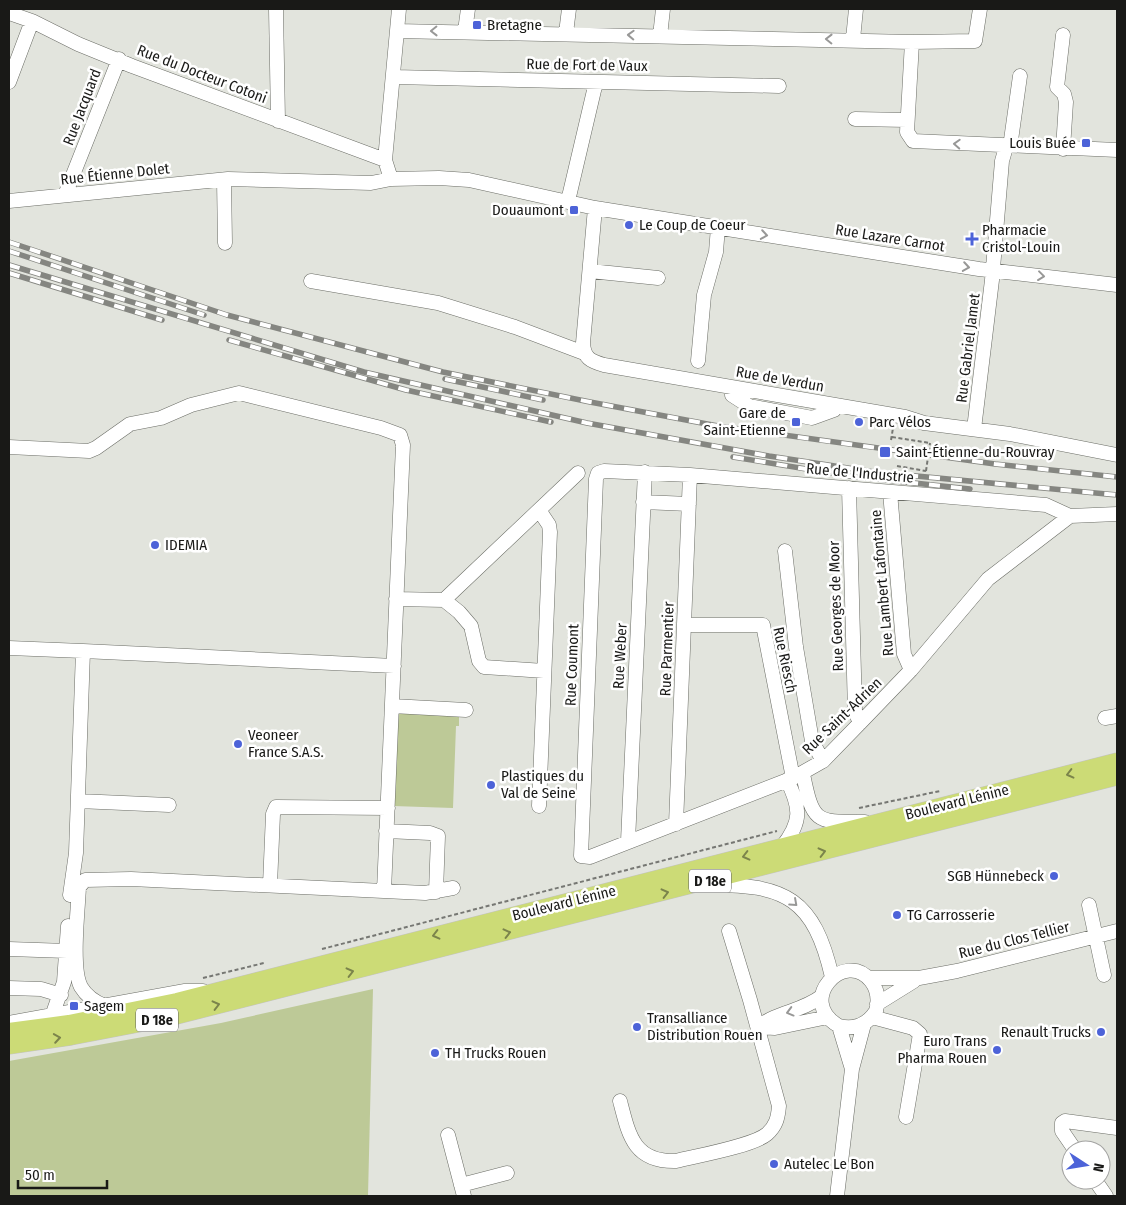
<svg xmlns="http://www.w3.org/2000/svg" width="1126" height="1205" font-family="'Fira Sans Condensed',sans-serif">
<rect width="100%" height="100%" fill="#e2e4dd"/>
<path fill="#bdc997" d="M397 711 459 715V726H456L453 808 393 806Z
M373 989 368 1196H9V1061L221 1023Z"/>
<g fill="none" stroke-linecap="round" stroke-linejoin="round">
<defs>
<path id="minor" d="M276 9 278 121
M399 9 385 160 391 179 439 178 469 180 595 208 979 269 1117 285
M9 13 32 21 78 44 132 66 385 160
M397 31 912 42 975 41 980 9
M465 31 468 9
M566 33 569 9
M1063 35 1057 87 1064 94 1066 102 1063 149
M660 36 663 9
M853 39 856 9
M912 42 907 132 913 141 1117 150
M394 77 779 86
M9 82 32 21
M855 119 907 120
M224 180 225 243
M65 195 119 59
M9 201 228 179 371 183 391 179
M568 201 596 82
M595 208 583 343C584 358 590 361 604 365L905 417 924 423 1010 434 1117 455
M590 271 658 278
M311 281 438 303 515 327 584 353
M698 361 704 295 716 252 718 227
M732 387V395L749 406 812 418 834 410 835 405
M974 429 992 280 1002 161 1006 147 1011 140 1020 76
M9 447 89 451 96 448 130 424 161 418 191 405 239 393 381 428 400 435 403 445 384 891
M849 488 855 711 860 723
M890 492 904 654 911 670
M643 502 689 504
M1070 516 988 579 911 670 860 723 823 761 793 778 590 857 581 856 596 479 598 473 604 471 690 475 1046 505 1070 516 1117 514
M785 551 796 647 812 741 823 761
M396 599 444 600 459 612 471 626 479 661 484 667 544 671
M444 600 578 473
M684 625H763L793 778
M9 648 83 651 76 853 70 895
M83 651 394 666
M392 706 466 710
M1105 718 1117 716
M803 774C813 824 816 822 865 822
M78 801 169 805
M539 806 550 532 549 525 539 510
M676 824 690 475
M386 831 430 833 438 836 436 892
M628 841 645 472
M782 847C802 822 801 808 787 780
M270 885 273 814 276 807 388 808
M708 885C786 884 814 899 832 977
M1089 905 1104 975
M9 949 67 951
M869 978H919L957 971 1117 931
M9 988 41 989 61 995
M877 1004 914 981
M105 1006C95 1002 87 997 81 987 71 969 78 910 79 887L85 880 131 879 425 893 453 888
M52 1016 64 982 68 926
M872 1017 913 1028 920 1034 906 1117
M9 1023 185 991H203
M839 1026C855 1030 867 1025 876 1011 879 1000 878 990 871 981 845 948 795 1001 839 1026L852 1069
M758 1027C779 1011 801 1012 822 996
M758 1027 775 1028 828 1017
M620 1101C629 1136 634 1162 676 1161 696 1156 753 1146 767 1134 776 1126 778 1118 779 1106L750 1000 729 931
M448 1135 464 1196
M1075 1150 1062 1131V1123L1065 1121 1117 1128
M1095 1180 1106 1196
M461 1185 507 1173
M837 1196 852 1069 864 1024"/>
<path id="major" d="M9 1032 69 1024 177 1002 1117 762
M9 1045 71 1036 165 1018 1117 776"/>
</defs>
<use href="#minor" stroke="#6b6d66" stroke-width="15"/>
<use href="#major" stroke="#c3c3c3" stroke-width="19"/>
<path stroke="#767773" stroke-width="2" stroke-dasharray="4 2.5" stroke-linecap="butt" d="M892 437 930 443
M891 440 893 428
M897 466 926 471
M859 808 940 791
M322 949 777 831
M203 978 264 963"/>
<use href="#minor" stroke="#fff" stroke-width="14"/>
<use href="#major" stroke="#ccdb76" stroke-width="18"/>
<defs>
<path id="rail" d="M9 242 227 315 443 372 590 402 718 426 995 464 1117 477
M9 251 204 315
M9 265 364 372 587 423 769 456 874 472 1117 495
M9 273 162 320
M229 340 406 390 551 422
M445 379 543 400
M733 457 849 476 970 489"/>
</defs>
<use href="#rail" stroke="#858681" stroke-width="5.5"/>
<use href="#rail" stroke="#fff" stroke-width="4" stroke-dasharray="11" stroke-linecap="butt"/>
<path stroke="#767773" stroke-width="2" stroke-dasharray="4 2.5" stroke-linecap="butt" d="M926 471 930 443"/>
</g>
<defs><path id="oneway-chevron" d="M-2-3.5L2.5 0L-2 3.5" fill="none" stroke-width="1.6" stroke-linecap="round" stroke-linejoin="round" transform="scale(1.25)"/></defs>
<g stroke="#989897">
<use href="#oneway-chevron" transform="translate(434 31) rotate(179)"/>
<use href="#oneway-chevron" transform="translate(631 35) rotate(-178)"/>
<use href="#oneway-chevron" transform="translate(829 39) rotate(-179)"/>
<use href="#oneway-chevron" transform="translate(957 144) rotate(-177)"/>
<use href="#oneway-chevron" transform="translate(764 235) rotate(9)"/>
<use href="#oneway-chevron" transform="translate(966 267) rotate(9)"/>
<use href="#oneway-chevron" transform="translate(1041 276) rotate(7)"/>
<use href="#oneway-chevron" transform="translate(794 903) rotate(42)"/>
<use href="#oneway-chevron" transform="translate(790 1012) rotate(165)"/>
</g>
<g stroke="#7b844b">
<use href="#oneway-chevron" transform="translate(1070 774) rotate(166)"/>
<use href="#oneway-chevron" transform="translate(822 852) rotate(-14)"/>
<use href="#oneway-chevron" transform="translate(746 856) rotate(166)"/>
<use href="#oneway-chevron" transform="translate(665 893) rotate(-14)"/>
<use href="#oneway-chevron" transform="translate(507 933) rotate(-14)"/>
<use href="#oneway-chevron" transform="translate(436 935) rotate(166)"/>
<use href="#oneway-chevron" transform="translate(350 972) rotate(-14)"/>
<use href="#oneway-chevron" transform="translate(216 1005) rotate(-14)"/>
<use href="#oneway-chevron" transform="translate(57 1038) rotate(-9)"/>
</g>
<g fill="#4d63d8" stroke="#fff" stroke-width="2">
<rect x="472" y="20" width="10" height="10" rx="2.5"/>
<rect x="1081" y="138" width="10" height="10" rx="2.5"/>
<rect x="569" y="205" width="10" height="10" rx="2.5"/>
<circle cx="629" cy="225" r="5"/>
<path d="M969.5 231.5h5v5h5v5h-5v5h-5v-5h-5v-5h5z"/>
<rect x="791" y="417" width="10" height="10" rx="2.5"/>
<circle cx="859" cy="422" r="5"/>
<rect x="879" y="446" width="12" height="12" rx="2.5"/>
<circle cx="155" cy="545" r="5"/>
<circle cx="238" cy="744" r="5"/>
<circle cx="491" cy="785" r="5"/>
<circle cx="1054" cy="876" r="5"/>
<circle cx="897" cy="915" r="5"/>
<rect x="69" y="1001" width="10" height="10" rx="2.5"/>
<circle cx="637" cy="1027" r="5"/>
<circle cx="1101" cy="1032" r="5"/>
<circle cx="997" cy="1050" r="5"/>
<circle cx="435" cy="1053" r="5"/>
<circle cx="774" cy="1164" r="5"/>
</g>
<g text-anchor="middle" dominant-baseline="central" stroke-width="5" stroke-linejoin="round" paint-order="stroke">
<g fill="#fff" stroke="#5e5e5d" stroke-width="1">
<rect x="689" y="869.5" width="42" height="23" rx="4"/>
<rect x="136" y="1008.5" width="42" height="23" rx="4"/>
</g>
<g font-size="14" font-weight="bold" fill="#191917">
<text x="710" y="881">D 18e</text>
<text x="157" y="1020">D 18e</text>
</g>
<g font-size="15" fill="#191917" stroke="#fff" text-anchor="start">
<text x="487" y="25">Bretagne</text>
<text x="1076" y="143" text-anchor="end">Louis Buée</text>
<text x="564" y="210" text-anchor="end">Douaumont</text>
<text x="639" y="225">Le Coup de Coeur</text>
<text x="982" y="230">Pharmacie<tspan x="982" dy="17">Cristol-Louin</tspan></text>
<text x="786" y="413" text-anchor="end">Gare de<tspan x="786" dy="17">Saint-Etienne</tspan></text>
<text x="869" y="422">Parc Vélos</text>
<text x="896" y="452">Saint-Étienne-du-Rouvray</text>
<text x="165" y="545">IDEMIA</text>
<text x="248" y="735">Veoneer<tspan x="248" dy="17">France S.A.S.</tspan></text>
<text x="501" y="776">Plastiques du<tspan x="501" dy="17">Val de Seine</tspan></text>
<text x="1044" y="876" text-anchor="end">SGB Hünnebeck</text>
<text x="907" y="915">TG Carrosserie</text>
<text x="84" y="1006">Sagem</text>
<text x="647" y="1018">Transalliance<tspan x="647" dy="17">Distribution Rouen</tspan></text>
<text x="1091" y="1032" text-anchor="end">Renault Trucks</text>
<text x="987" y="1041" text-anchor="end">Euro Trans<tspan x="987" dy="17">Pharma Rouen</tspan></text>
<text x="445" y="1053">TH Trucks Rouen</text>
<text x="784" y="1164">Autelec Le Bon</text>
</g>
<g font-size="15" fill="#191917" stroke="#fff">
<text transform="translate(587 65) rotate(1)">Rue de Fort de Vaux</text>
<text transform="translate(202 74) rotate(21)">Rue du Docteur Cotoni</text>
<text transform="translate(82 107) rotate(-69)">Rue Jacquard</text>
<text transform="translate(115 174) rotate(-6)">Rue Étienne Dolet</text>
<text transform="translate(890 238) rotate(9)">Rue Lazare Carnot</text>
<text transform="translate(968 348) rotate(-83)">Rue Gabriel Jamet</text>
<text transform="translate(780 379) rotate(10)">Rue de Verdun</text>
<text transform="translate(860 473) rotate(5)">Rue de l'Industrie</text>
<text transform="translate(882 583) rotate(-95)">Rue Lambert Lafontaine</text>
<text transform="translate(836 606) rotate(-92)">Rue Georges de Moor</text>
<text transform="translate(667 649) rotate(-88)">Rue Parmentier</text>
<text transform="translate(620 656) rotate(-87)">Rue Weber</text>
<text transform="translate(785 660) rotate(78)">Rue Riesch</text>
<text transform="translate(572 665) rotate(-88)">Rue Coumont</text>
<text transform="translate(842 716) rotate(-44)">Rue Saint-Adrien</text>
<text transform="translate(957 802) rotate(-14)">Boulevard Lénine</text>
<text transform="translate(564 903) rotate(-14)">Boulevard Lénine</text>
<text transform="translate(1014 940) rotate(-14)">Rue du Clos Tellier</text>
</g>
</g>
<rect width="1126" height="1205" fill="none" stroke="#191917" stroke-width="20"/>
<g transform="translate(1086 1165) rotate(102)"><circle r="24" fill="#ffffff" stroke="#a3a3a2"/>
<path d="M0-4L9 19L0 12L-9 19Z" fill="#4d63d8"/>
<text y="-8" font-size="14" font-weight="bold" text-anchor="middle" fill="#191917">N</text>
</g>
<path d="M18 1180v8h89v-8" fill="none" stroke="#191917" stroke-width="2.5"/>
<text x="25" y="1180" font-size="15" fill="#191917" stroke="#ffffff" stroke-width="4" paint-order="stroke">50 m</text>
</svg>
